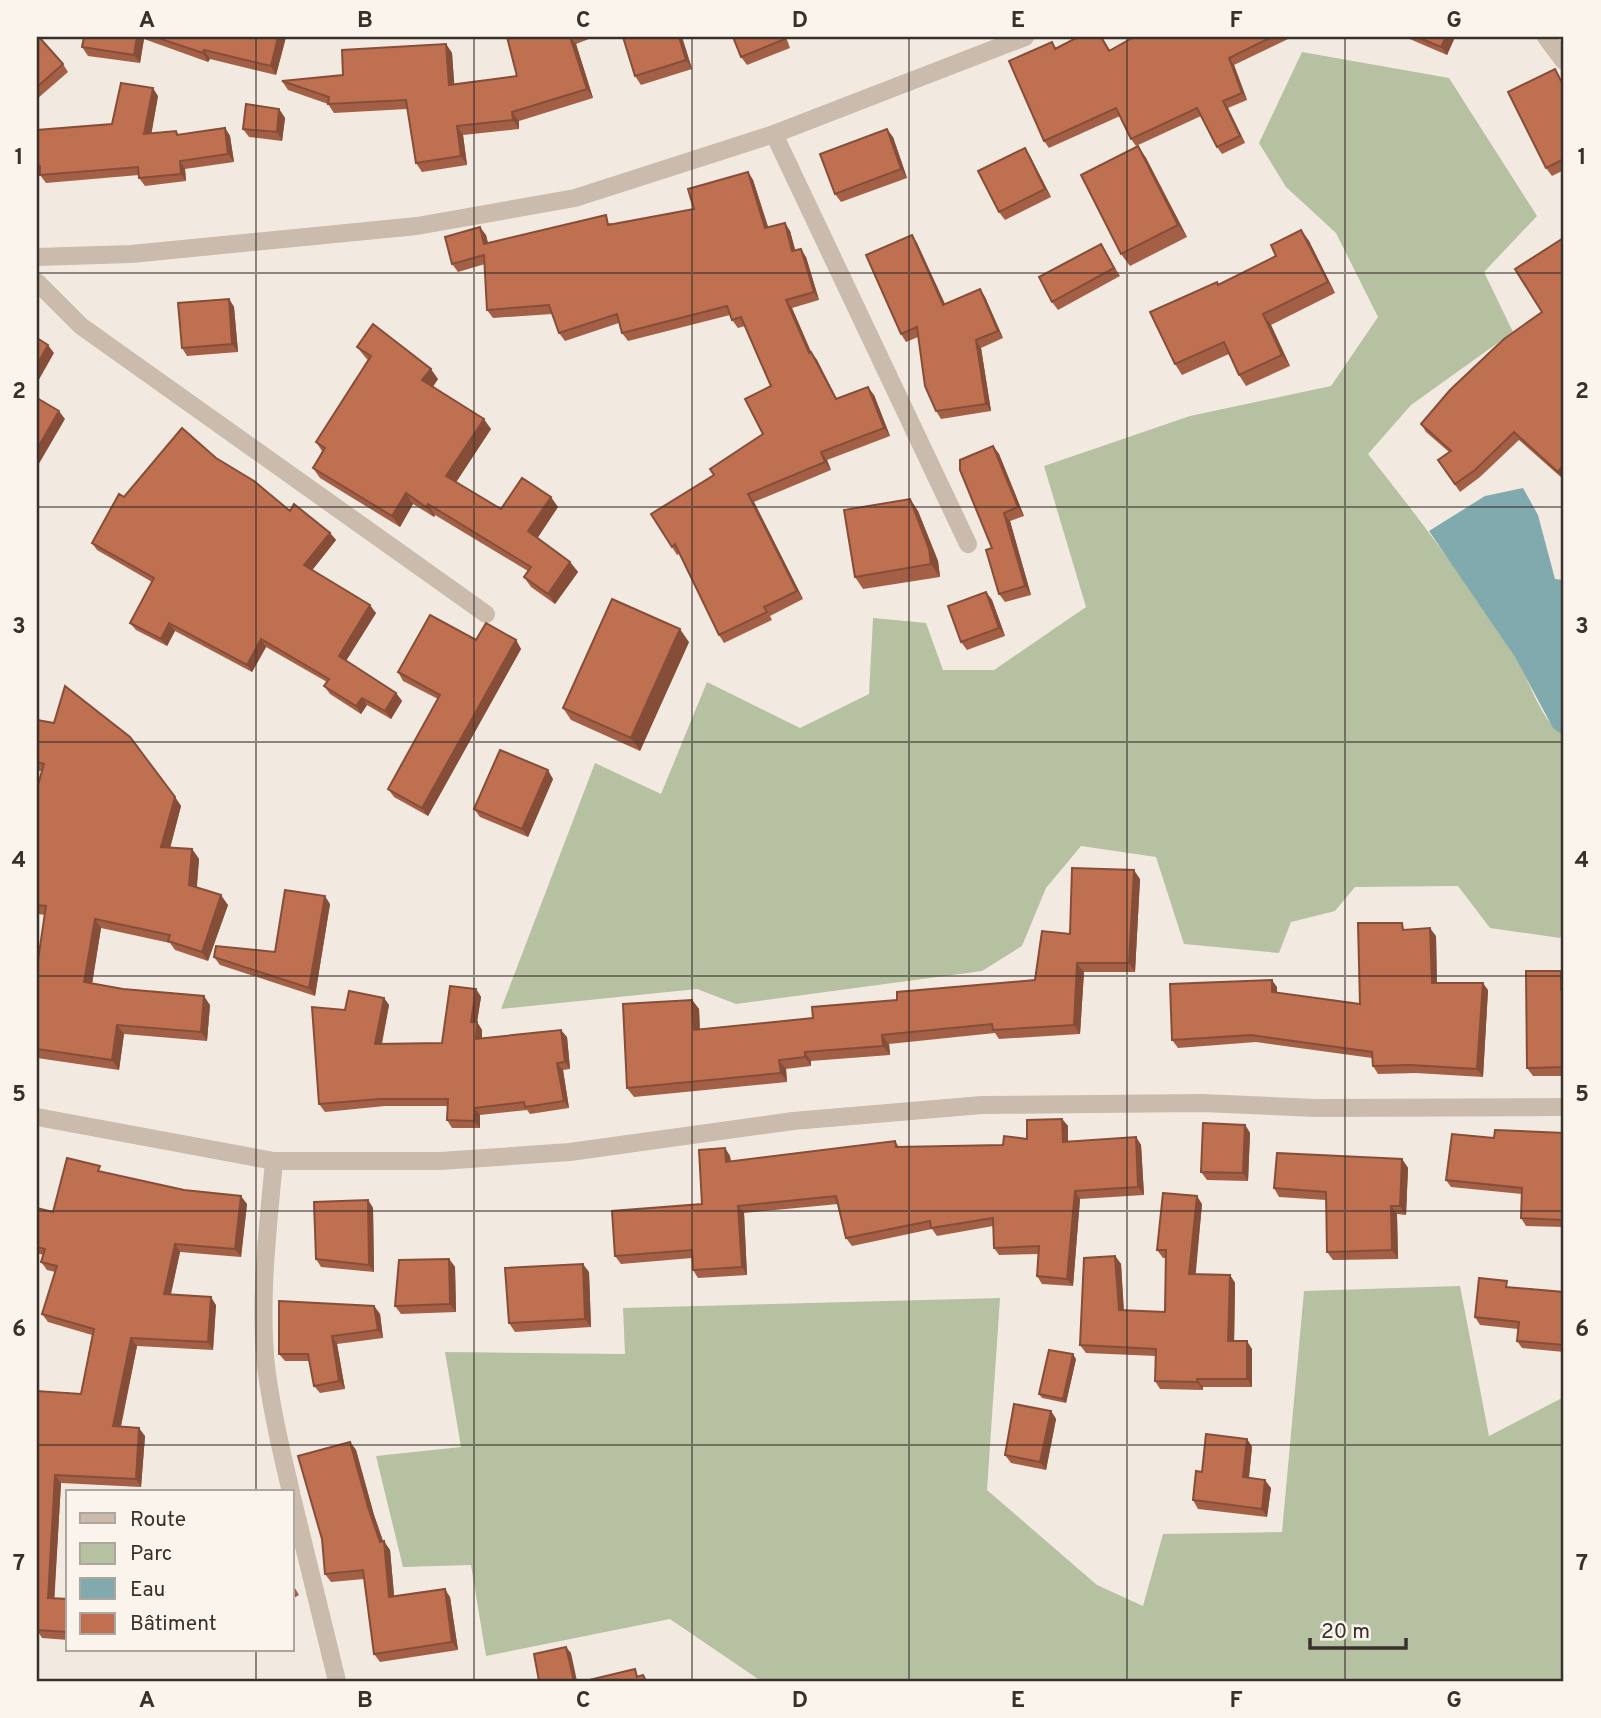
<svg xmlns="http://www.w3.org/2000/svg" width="1601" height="1718" font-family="Overpass,sans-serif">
<rect width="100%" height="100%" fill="#f2eae0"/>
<path fill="#b5c1a1" d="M1302 52 1449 78 1537 216 1484 272 1513 332 1411 405 1368 454C1420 519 1469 585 1514 655 1530 680 1539 719 1564 736V930L1560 938 1490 928 1458 886 1355 887 1335 911 1291 922 1279 953 1184 944 1156 857 1081 846 1046 888 1022 946 982 971 736 1004 697 989 501 1009 595 763 661 794 707 682 800 728 869 694 873 618 926 623 943 670H994L1086 607 1044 466 1190 416 1331 386 1378 317 1336 233 1286 187 1259 143Z
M1460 1286 1489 1436 1564 1397V1681H761L670 1619 486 1656 471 1565 403 1567 376 1456 461 1447 445 1352 625 1354 623 1308 1000 1298 987 1490 1097 1585 1143 1606 1163 1534 1282 1532 1304 1291Z"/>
<path fill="#81aaae" d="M1523 488 1538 515 1555 579 1564 580V736L1553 728 1515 657 1429 531 1485 496Z"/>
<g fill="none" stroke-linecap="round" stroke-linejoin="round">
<path stroke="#cabbac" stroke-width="18" d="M1546 37 1564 61
M774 134 968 544
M37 257 131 254 417 226 575 198 774 134 1025 37
M37 282 81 326 486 614
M37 1117 274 1161H440L570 1152 793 1121 982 1105 1202 1103 1315 1108 1564 1107
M274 1161C268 1228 259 1298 266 1366 271 1408 281 1451 291 1492
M292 1497 337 1681"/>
</g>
<path fill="#a46046" d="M37 37 63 64 68 72 37 99Z
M84 37H286L276 75 210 59 208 62 144 39 140 63 88 56 82 47Z
M507 37H594L576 44 593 98 519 121V129L463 135 467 165 422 172 416 163 407 109 334 113 328 104 288 90 282 81 343 75 446 44 452 53 454 84 517 76Z
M623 37H682L692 69 641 85 635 76Z
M786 37 790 48 747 65 741 57Z
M1078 37H1102L1110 50 1135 37H1287L1288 39 1234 65 1247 100 1228 108 1245 143 1222 154 1217 147 1201 116 1136 146 1131 139 1120 116 1049 148 1044 141 1052 42 1056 48Z
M1405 37H1455L1447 55Z
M1561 77 1564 83V170L1552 176 1546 168Z
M158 96 151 134 176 131 179 135 225 128 230 136 234 162 185 169 186 181 145 186 139 178V175L46 183 40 175V172L37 171V130L112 124Z
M279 109 285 118 282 141 249 137 243 129Z
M893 137 907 178 841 202 835 194Z
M1138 146 1146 158 1187 237 1130 266 1121 254Z
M1030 156 1051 197 1005 220 999 212Z
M748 172 753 180 768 227 785 223 790 231 795 250 806 257 819 300 792 308 811 352 817 360 837 399 874 395 890 436 827 460 831 470 754 502 803 599 770 616 772 620 724 643 719 635 679 554 677 555 672 547 714 475 763 434 771 386 745 326 738 328 732 320 730 315 628 341 622 333 619 323 565 341 559 333 552 314 493 318 487 310 485 264 458 272 452 264 486 235 488 243 611 223 612 224 694 209Z
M1301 230 1309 241 1335 293 1271 325 1290 366 1246 386 1239 375 1229 354 1182 375 1175 364 1219 285 1276 256Z
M912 235 917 243 945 304 980 289 985 297 1003 338 981 348 991 411 941 419 936 411 918 337 906 342 901 334Z
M1564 243V477L1563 479 1519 440 1480 477 1460 492 1438 460 1449 452 1426 432 1421 424 1542 312Z
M1101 244 1120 276 1058 310 1052 302Z
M229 299 234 307 238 352 187 356 182 348Z
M357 347 438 379 433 387 491 429 456 482 501 509 558 507 537 538 570 562 578 572 555 604 531 587 524 577 528 571 435 515 434 517 413 504 400 527 320 478 313 468 322 451 316 442 368 360 365 357Z
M993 446 999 454 1024 516 1010 521 1031 595 1005 602 999 594 992 548Z
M216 458 290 511 330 533 336 540 312 570 376 613 346 661 396 693 402 701 391 719 367 705 361 714 330 694 324 686 327 682 266 647 252 672 175 631 167 646 136 630 130 623 152 582 97 550 92 543 124 497Z
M910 499 918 511 938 561 940 577 863 589 855 577Z
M986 592 992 600 1005 636 967 650 961 642Z
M476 640H516L521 649 428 816 394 797 388 789 438 699 403 681 398 672Z
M689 642 640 751 571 720 563 708Z
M37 720 175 797 181 806 170 848 192 849 199 859 197 887 228 905 208 961 175 950 170 943 101 928 92 983 210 1005 207 1041 124 1034 119 1070 37 1058V967L45 915 37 914V789L41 771H37Z
M553 779 528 837 480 817 474 809Z
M1140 879 1135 972H1084L1080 1034 999 1039 995 1033 889 1044 890 1055 811 1061V1066L786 1069 787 1082 634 1097 627 1088 692 1000 699 1009 700 1029 813 1018 897 1000 1035 980 1070 934Z
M330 904 315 996 220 965 214 957 275 952Z
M1406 929 1436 936 1437 983 1488 990 1483 1077 1416 1073 1378 1074 1373 1066 1372 1058 1256 1042 1178 1048 1172 1040 1277 987V993L1360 1004Z
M1561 971 1564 975V1076H1533L1527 1068Z
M476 989 481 997 477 1022 482 1030V1039L567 1037 570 1069 563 1070 569 1108 530 1114 527 1110 480 1115V1128H452L447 1120V1106H385L325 1112 319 1104 345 1010 384 998 389 1005 382 1044 442 1043Z
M1062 1119 1068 1126V1142L1136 1137 1141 1145 1144 1195 1080 1199 1073 1286 1042 1284 1037 1276 1039 1254 999 1255 994 1248 993 1226 937 1236 932 1229 852 1246 846 1238 838 1204 744 1213 747 1275 698 1278 693 1270 692 1258 621 1264 615 1256 702 1204 725 1148 730 1156 731 1161 895 1141 899 1147 1003 1145 1027 1139Z
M1245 1125 1250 1133 1248 1181 1207 1180 1201 1172Z
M1564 1133V1227L1526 1226 1521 1218 1522 1194 1451 1187 1446 1180 1494 1138Z
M1402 1159 1408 1168 1406 1215 1397 1214 1398 1259 1333 1260 1327 1252 1326 1200 1279 1197 1274 1188Z
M104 1172 247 1204 241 1257 180 1252 171 1294 216 1305 213 1350 137 1346 121 1427 145 1436 141 1487 61 1483 54 1598 68 1599V1640L42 1638 37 1630V1391L81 1394 92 1335 48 1322 42 1314 55 1272 47 1270 41 1262 43 1255 37 1253V1208L53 1212Z
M368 1200 373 1208 374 1272 321 1267 316 1259Z
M1202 1204 1195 1274 1230 1275 1235 1283 1234 1341 1252 1349V1387H1203V1390L1160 1389 1155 1381 1156 1356 1086 1353 1080 1345 1115 1256 1121 1264 1124 1310 1165 1312 1166 1258H1163L1157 1250Z
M449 1259 455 1267 456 1312 401 1314 395 1306Z
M589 1272 591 1327 515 1332 509 1323Z
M1511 1287 1564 1292V1352L1522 1348 1517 1341 1518 1329 1480 1325 1475 1317Z
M374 1306 380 1314 383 1338 337 1344 345 1389 320 1393 314 1386 310 1361H285L279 1354Z
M1076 1359 1066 1403 1042 1398 1039 1394Z
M1051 1411 1056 1419 1046 1470 1011 1463 1005 1455Z
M1247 1439 1252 1447 1249 1478 1271 1488 1267 1517 1198 1509 1193 1500 1202 1472Z
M350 1442 356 1450 374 1515 383 1541 390 1550 394 1596 450 1597 458 1650 380 1662 374 1654 364 1579 331 1582 325 1574Z
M292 1583 299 1595 292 1599Z"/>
<path fill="#864e39" d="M137 37H142L144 39 140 63 134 55Z
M278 37H286L276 75 271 66Z
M570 37 576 44 593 98 587 89Z
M679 37H682L692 69 686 60Z
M1446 37H1455L1447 55 1441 47Z
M446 44 452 53 455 93 449 85Z
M204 50 210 59 208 62 203 53Z
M1229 58 1234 65 1247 100 1242 93Z
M153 88 158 96 150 142 144 134Z
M1223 101 1228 108 1245 143 1240 136Z
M279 109 285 118 282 141 277 132Z
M512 112 519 121V129L513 120Z
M457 126 463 135 467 165 461 156Z
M225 128 230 136 234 162 228 154Z
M887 129 893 137 907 178 901 169Z
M1138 146 1146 158 1187 237 1178 225Z
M1025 148 1030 156 1051 197 1045 189Z
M180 161 185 169 186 181 181 174Z
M748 172 753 180 771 236 765 228Z
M785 223 790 231 798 260 792 251Z
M480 227 486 235 490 252 484 244Z
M1301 230 1309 241 1335 293 1328 282Z
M912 235 917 243 949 313 943 305Z
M801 249 806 257 819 300 814 292Z
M980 289 985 297 1003 338 998 331Z
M229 299 234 307 238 352 232 344Z
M786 300 792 308 815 361 809 353Z
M1263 314 1271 325 1290 366 1282 355Z
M976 340 981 348 991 411 986 404Z
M48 345 54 353 37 383V365Z
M811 352 817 360 841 408 836 399Z
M431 369 438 379 430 390 422 380Z
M868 387 874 395 890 436 884 428Z
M59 411 65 419 37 467V449Z
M484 419 491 429 453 487 446 476Z
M993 446 999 454 1024 516 1018 507Z
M821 452 827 460 831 470 825 462Z
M1564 464V477L1563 479 1558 472Z
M406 493 413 504 400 527 392 516Z
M748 494 754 502 803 599 797 591Z
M551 497 558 507 535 542 528 531Z
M910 499 918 511 938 561 940 577 931 564Z
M428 504 435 515 434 517 426 507Z
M1004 513 1010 521 1031 595 1025 586Z
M330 533 336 540 310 573 304 565Z
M570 562 578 572 555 604 548 594Z
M986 592 992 600 1005 636 999 628Z
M370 605 376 613 344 664 339 656Z
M169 623 175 631 167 646 161 639Z
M680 629 689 642 640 751 631 738Z
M261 639 266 647 252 672 247 665Z
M516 640 521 649 428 816 422 808Z
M396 693 402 701 391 719 385 711Z
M362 698 367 705 361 714 356 706Z
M548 770 553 779 528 837 522 829Z
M175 797 181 806 168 856 161 847Z
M192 849 199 859 196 894 189 885Z
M1134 870 1140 879 1135 972 1129 963Z
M221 895 228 905 208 961 202 952Z
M325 896 330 904 315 996 309 988Z
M95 919 101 928 91 991 84 982Z
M1430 928 1436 936 1437 991 1432 983Z
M1077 963 1084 972 1080 1034 1074 1025Z
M1561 971 1564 975V994L1561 990Z
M1272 980 1277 987V1000L1272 992Z
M1483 983 1488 990 1483 1077 1477 1069Z
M476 989 481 997 477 1022 482 1030V1047L476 1039 471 1022Z
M204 996 210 1005 207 1041 201 1032Z
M384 998 389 1005 380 1051 375 1044Z
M692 1000 699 1009 700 1039 694 1030Z
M117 1025 124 1034 119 1070 112 1060Z
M561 1030 567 1037 570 1069 565 1062Z
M882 1035 889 1044 890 1055 883 1046Z
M805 1052 811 1061V1066L805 1057Z
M779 1060 786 1069 787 1082 781 1073Z
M557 1063 563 1070 569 1108 564 1101Z
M475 1108 480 1115V1128L474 1121Z
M1062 1119 1068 1126V1150L1063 1142Z
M1245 1125 1250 1133 1248 1181 1243 1173Z
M1136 1137 1141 1145 1144 1195 1138 1187Z
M725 1148 730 1156 731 1170 726 1162Z
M1402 1159 1408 1168 1406 1215 1400 1206Z
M1075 1191 1080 1199 1073 1286 1067 1279Z
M241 1196 247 1204 241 1257 235 1249Z
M1197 1196 1202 1204 1195 1282 1189 1274Z
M368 1200 373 1208 374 1272 369 1265Z
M738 1206 744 1213 747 1275 742 1267Z
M1391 1206 1397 1214 1398 1259 1392 1250Z
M175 1244 180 1252 169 1302 164 1294Z
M1115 1256 1121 1264 1124 1318 1119 1310Z
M449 1259 455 1267 456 1312 450 1304Z
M583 1264 589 1272 591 1327 585 1319Z
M1230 1275 1235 1283 1234 1349 1228 1341Z
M211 1297 216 1305 213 1350 208 1342Z
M374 1306 380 1314 383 1338 378 1330Z
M332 1336 337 1344 345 1389 339 1381Z
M131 1338 137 1346 119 1434 113 1426Z
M1247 1341 1252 1349V1387L1247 1379Z
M1073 1354 1076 1359 1066 1403 1063 1399Z
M1197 1379 1203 1387V1390L1197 1382Z
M1051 1411 1056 1419 1046 1470 1040 1462Z
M139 1428 145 1436 141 1487 136 1479Z
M1247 1439 1252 1447 1248 1485 1243 1477Z
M350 1442 356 1450 374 1515 385 1547 384 1541 390 1550 395 1605 389 1597 380 1542 368 1507Z
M55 1475 61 1483 54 1606 48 1598Z
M1265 1480 1271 1488 1267 1517 1262 1509Z
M445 1589 450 1597 458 1650 452 1642Z
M566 1647 571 1653 577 1681H574Z"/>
<path fill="#bf7051" stroke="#864e39" stroke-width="2" d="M37 37H39L63 64 37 87Z
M84 37H137L134 55 82 47Z
M155 37H278L271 66 204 50 203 53Z
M507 37H570L587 89 512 112 513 120 457 126 461 156 416 163 406 100 328 104 329 97 282 81 343 75 342 50 446 44 449 85 517 76Z
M623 37H679L686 60 635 76Z
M733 37H784L785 39 741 57Z
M1078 37H1101L1109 51 1134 37H1272L1229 58 1242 93 1223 101 1240 136 1217 147 1197 108 1131 139 1116 108 1044 141 1009 61 1052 42 1055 49Z
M1417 37H1446L1441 47Z
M1555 69 1564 87V159L1546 168 1508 92Z
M121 83 153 88 144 134 176 131 177 135 225 128 228 154 180 161 181 174 139 178 138 167 40 175V166L37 165V130L112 124Z
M246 104 279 109 277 132 243 129Z
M887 129 901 169 835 194 820 154Z
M1138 146 1178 225 1121 254 1081 175Z
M1025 148 1045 189 999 212 978 171Z
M748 172 765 228 785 223 792 251 801 249 814 292 786 300 809 353 811 352 836 399 868 387 884 428 821 452 825 462 748 494 797 591 764 607 767 612 719 635 675 544 672 547 651 514 714 475 710 469 763 434 745 399 771 386 741 317 732 320 727 306 622 333 617 314 559 333 549 305 487 310 484 255 452 264 445 237 480 227 484 244 606 215 608 225 694 209 688 189Z
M1301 230 1328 282 1263 314 1282 355 1239 375 1224 342 1175 364 1150 312 1217 282 1218 285 1276 256 1271 245Z
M912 235 943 305 980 289 998 331 976 340 986 404 936 411 925 386 917 327 901 334 866 255Z
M1562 239 1564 243V464L1558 472 1514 432 1475 470 1455 484 1438 460 1451 451 1421 424 1450 390 1504 339 1542 312 1515 269Z
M1101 244 1114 268 1052 302 1039 277Z
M229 299 232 344 182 348 178 303Z
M373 324 431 369 422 380 484 419 446 476 501 509 522 478 551 497 528 531 570 562 548 594 524 577 531 567 428 504 426 507 406 493 392 516 313 468 325 448 316 442 371 356 357 347Z
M37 338 48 345 37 365Z
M37 398 59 411 37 449Z
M182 428 216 458 254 481 290 511 294 504 330 533 304 565 370 605 339 656 396 693 385 711 362 698 356 706 324 686 329 679 261 639 247 665 169 623 161 639 130 623 154 578 92 543 119 494 124 497Z
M993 446 1018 507 1004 513 1025 586 999 594 986 550 992 548 960 470V460Z
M910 499 929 549 931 564 855 577 844 510Z
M986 592 999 628 961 642 948 606Z
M612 599 680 629 631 738 563 708Z
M430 615 476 640 486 623 516 640 422 808 388 789 440 695 398 672Z
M65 686 130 737 175 797 161 847 192 849 189 885 221 895 202 952 168 941 170 935 95 919 84 982 123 989 204 996 201 1032 117 1025 112 1060 37 1049V967L46 906 37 905V789L44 764 37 762V720L54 723Z
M500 750 548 770 522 829 474 809Z
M1072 868 1134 870 1129 963H1077L1074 1025 993 1030 992 1024 882 1035 883 1046 805 1052V1057L779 1060 781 1073 627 1088 623 1004 692 1000 694 1030 813 1018 812 1007 897 1000V992L1035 980 1042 931 1070 934Z
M285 890 325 896 309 988 214 957 216 946 275 952Z
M1358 923H1402L1403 930 1430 928 1432 983H1483L1477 1069 1410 1065 1373 1066 1372 1052 1251 1035 1172 1040 1170 984 1272 980V992L1360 1004Z
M1526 971H1561V990H1564V1067L1527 1068Z
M450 986 476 989 471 1022H477L476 1039 561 1030 565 1062 557 1063 564 1101 525 1107 524 1102 475 1108 474 1121 447 1120 448 1099H380L319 1104 312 1007 345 1010 349 991 384 998 375 1044 442 1043Z
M1062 1119 1063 1142 1136 1137 1138 1187 1075 1191 1067 1279 1037 1276 1039 1246 994 1248 993 1218 931 1228 930 1221 846 1238 836 1196 738 1206 742 1267 693 1270 692 1250 615 1256 612 1211 702 1204 699 1150 725 1148 726 1162 895 1141 896 1147 1003 1145 1004 1136 1027 1139V1120Z
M1203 1123 1245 1125 1243 1173 1201 1172Z
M1495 1130 1564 1133V1220L1521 1218 1522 1188 1446 1180 1452 1134 1494 1138Z
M1277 1153 1402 1159 1400 1206H1391L1392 1250 1327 1252 1326 1192 1274 1188Z
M67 1158 100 1166 98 1171 184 1190 241 1196 235 1249 175 1244 164 1294 211 1297 208 1342 131 1338 113 1426 139 1428 136 1479 55 1475 48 1598 68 1599V1632L37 1630 38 1610H37V1391L81 1394 94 1329 42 1314 57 1266 41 1262 45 1249 37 1247V1208L53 1212Z
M1163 1193 1197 1196 1189 1274 1230 1275 1228 1341H1247V1379H1197V1382L1155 1381 1156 1349 1080 1345 1084 1258 1115 1256 1119 1310 1165 1312 1166 1250H1157Z
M368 1200 369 1265 316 1259 314 1202Z
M449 1259 450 1304 395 1306 399 1260Z
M583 1264 585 1319 509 1323 505 1268Z
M1479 1278 1507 1281 1506 1287 1564 1292V1345L1517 1341 1519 1322 1475 1317Z
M279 1301 374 1306 378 1330 332 1336 339 1381 314 1386 308 1354H279Z
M1049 1350 1073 1354 1063 1399 1039 1394Z
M1014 1404 1051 1411 1040 1462 1005 1455Z
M1206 1434 1247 1439 1243 1477 1265 1480 1262 1509 1193 1500 1196 1471 1202 1472Z
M350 1442 368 1507 380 1542 384 1541 389 1597 445 1589 452 1642 374 1654 363 1570 325 1574 322 1539 298 1456Z
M566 1647 574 1681H539L534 1654Z
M635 1669 637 1677 643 1675 646 1681H585Z"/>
<path fill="none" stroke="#38302b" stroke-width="2" stroke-opacity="0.55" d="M256 37V1492M474 37V1681M692 37V1681M909 37V1681M1127 37V1681M1345 37V1681M37 273H1564M37 507H1564M37 742H1564M37 976H1564M37 1211H1564M37 1445H1564M256 1650V1681"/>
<rect width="1601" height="1718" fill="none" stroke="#faf4ed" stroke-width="77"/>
<rect x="66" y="1490" width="228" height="161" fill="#faf4ed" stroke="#aca69f" stroke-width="2"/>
<rect x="80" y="1513" width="35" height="10" fill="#cabbac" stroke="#aca69f" stroke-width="2"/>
<text x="130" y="1526" font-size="21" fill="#38302b">Route</text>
<rect x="80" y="1543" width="35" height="21" fill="#b5c1a1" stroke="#aca69f" stroke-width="2"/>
<text x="130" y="1560" font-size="21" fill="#38302b">Parc</text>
<rect x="80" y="1578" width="35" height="21" fill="#81aaae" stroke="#aca69f" stroke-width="2"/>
<text x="130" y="1596" font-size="21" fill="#38302b">Eau</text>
<rect x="80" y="1613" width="35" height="21" fill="#bf7051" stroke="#aca69f" stroke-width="2"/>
<text x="130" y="1630" font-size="21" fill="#38302b">Bâtiment</text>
<path d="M1310 1638v10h96v-10" fill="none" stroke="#38302b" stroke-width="3.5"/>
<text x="1321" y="1638" font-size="21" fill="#38302b" stroke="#faf4ed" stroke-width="5" paint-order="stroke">20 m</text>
<rect x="38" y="38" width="1524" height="1642" fill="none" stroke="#38302b" stroke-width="2.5"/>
<g font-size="23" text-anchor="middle" font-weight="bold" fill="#38302b">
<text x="147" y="27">A</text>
<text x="365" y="27">B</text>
<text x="583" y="27">C</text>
<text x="800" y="27">D</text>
<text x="1018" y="27">E</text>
<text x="1236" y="27">F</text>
<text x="1454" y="27">G</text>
<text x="19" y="164">1</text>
<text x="1582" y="164">1</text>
<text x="19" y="398">2</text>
<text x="1582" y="398">2</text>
<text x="19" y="633">3</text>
<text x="1582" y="633">3</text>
<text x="19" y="867">4</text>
<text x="1582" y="867">4</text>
<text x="19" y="1101">5</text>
<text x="1582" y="1101">5</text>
<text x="19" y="1336">6</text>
<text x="1582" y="1336">6</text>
<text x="19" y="1570">7</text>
<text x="1582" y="1570">7</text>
<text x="147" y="1707">A</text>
<text x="365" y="1707">B</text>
<text x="583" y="1707">C</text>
<text x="800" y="1707">D</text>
<text x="1018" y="1707">E</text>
<text x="1236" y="1707">F</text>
<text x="1454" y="1707">G</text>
</g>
</svg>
